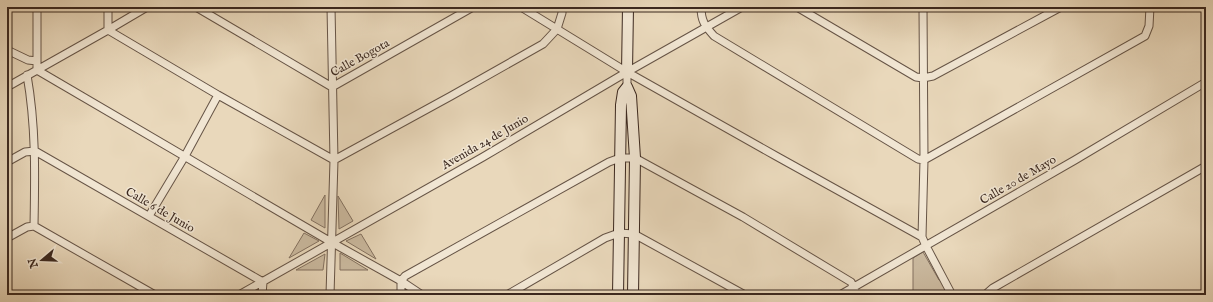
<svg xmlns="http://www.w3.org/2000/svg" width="1213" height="302" font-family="'IM FELL English',serif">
<rect width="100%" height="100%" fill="#e9d8bb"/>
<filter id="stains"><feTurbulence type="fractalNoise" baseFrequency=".005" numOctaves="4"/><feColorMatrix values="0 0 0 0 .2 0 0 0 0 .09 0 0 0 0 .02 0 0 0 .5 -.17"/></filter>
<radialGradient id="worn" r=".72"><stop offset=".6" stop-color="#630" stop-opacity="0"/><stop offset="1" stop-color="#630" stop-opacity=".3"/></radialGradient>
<path fill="#cbbaa0" stroke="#837160" d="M325 195V228L311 220Z
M338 196 353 221 339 229Z
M304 233 319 241 289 258Z
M361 234 376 259 346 241Z
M923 252 939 280H945V290L947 295H913V258Z
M340 253 368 270H340Z
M325 254 323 270H296Z"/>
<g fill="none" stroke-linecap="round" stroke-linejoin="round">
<defs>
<path id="street" d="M37 7V70L331 242 401 281 422 295
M108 7V30L218 95 334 160 451 96 543 44 557 29 562 13V7
M196 7 332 87 473 7
M521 7 627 72 776 156 922 237
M701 7C701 21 705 26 714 36L918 159 924 160 1145 36 1149 26 1150 7
M797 7 916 77 923 78 933 76 1061 7
M923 7 924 160 922 237 926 246 952 295
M7 50 28 60 37 61
M27 75C36 126 35 175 34 226
M7 87 108 30 147 7
M627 87V72
M35 151 263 282 262 295
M7 162 25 152 35 151
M149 216 185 156 218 95
M7 238 27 227 34 226 155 295
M239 295 483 157 627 72 742 7
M330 295 334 160 331 7
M401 295V281L405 276 609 162 620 158H635L743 217 851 282 857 295
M507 295 605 238 619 233 634 234 745 295
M840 295 1075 160 1206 82
M985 295 993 288 1206 166"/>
<path id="secondary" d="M627 72 628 7
M618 295 621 105 623 92 627 87 631 96 635 158 633 295"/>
</defs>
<use href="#street" stroke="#665446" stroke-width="9"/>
<use href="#secondary" stroke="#3b281f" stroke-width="12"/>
<use href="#street" stroke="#f1e6d3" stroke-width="7"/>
<use href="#secondary" stroke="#f1e6d3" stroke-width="10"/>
</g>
<g text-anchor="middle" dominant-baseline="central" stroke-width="3" stroke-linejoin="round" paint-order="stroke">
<g font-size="12" fill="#3b281f" stroke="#f1e6d3">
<text transform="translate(360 58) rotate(-29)">Calle Bogota</text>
<text transform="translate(485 142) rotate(-30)">Avenida 24 de Junio</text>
<text transform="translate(1018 180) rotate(-30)">Calle 20 de Mayo</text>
<text transform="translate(160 210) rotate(30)">Calle 6 de Junio</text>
</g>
</g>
<rect width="1213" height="302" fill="none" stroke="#e9d8bb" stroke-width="24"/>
<rect x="8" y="8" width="1197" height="286" fill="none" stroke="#3b281f" stroke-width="2"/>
<rect x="12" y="12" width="1189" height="278" fill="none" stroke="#3b281f"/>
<g transform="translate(42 260) rotate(251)" stroke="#f1e6d3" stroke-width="3" paint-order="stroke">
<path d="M0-3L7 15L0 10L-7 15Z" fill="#3b281f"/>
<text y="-6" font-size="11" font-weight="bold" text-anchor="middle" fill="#3b281f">N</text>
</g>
<rect width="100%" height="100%" filter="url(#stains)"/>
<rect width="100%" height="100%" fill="url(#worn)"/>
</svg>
